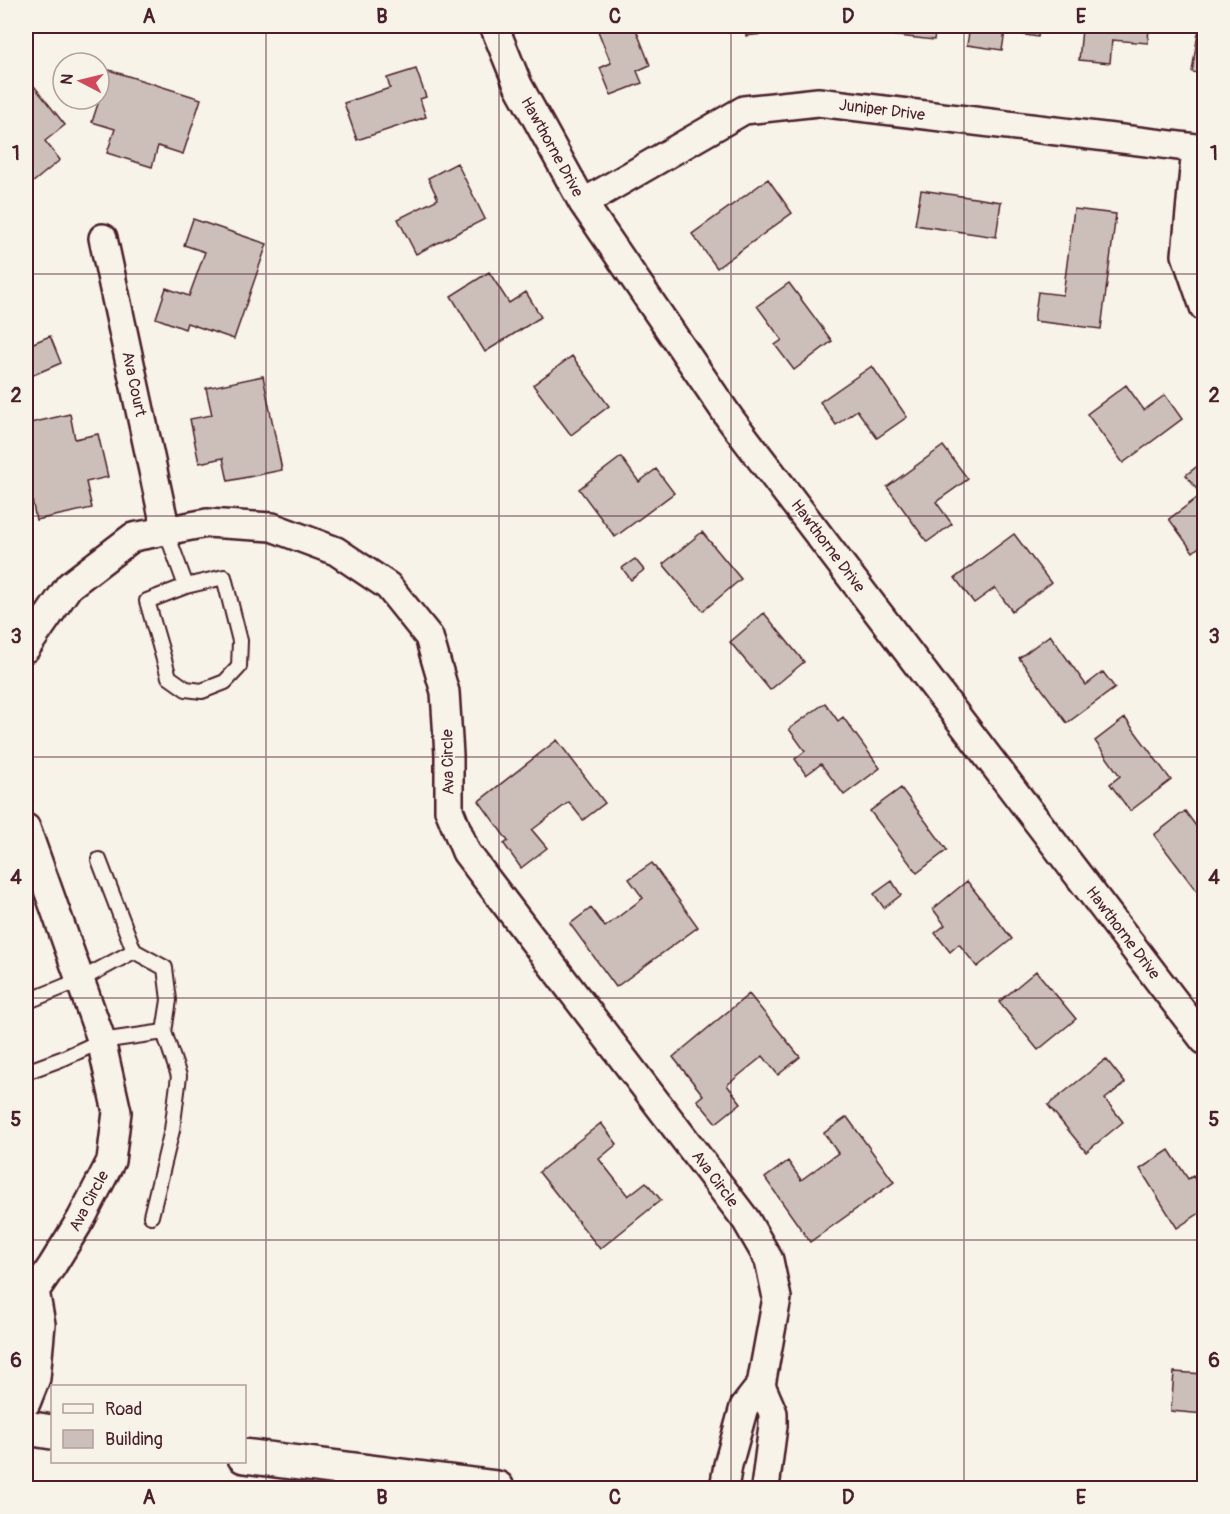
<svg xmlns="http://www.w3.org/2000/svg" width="1230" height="1514" font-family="Pangolin,sans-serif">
<rect width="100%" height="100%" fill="#f7f3e8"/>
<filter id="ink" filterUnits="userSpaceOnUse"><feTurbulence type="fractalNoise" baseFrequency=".0167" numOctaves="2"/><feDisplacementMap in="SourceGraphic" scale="12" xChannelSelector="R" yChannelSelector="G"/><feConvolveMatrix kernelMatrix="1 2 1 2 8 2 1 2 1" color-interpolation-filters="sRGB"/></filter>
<g filter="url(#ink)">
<path fill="#ccbfb9" stroke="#4a1f2b" stroke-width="1.5" d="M596 26H640L635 27 650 65 637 71 642 83 611 95 600 68 611 63Z
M745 26H787L788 31 746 36Z
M855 26H936L934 40 854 31Z
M970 26H1040L1038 37 1005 32 1002 50 967 45Z
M1090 26H1149L1148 43 1112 40 1110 63 1079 60 1082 29H1090Z
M1198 33 1204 34V74L1192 72Z
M416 69 426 97 420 99 426 117 357 140 344 103 390 88 387 78Z
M109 70 201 99 183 154 158 146 152 167 107 153 115 129 92 122Z
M30 81 65 125 45 141 60 160 26 188V85Z
M457 163 485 219 416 254 398 219 438 199 428 178Z
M768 179 792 213 717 268 692 234Z
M921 190 1001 202 996 237 915 225Z
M1074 209 1116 214 1101 329 1034 321 1038 292 1063 295Z
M193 219 267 244 234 339 187 323 185 329 156 318 166 288 189 296 205 252 184 245Z
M489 272 509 303 526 292 541 317 485 352 451 296Z
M789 283 832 341 794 370 775 345 782 340 757 306Z
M50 336 61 363 26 378V345V346Z
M572 356 609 406 571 435 533 385Z
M872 366 907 417 877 438 857 410 836 425 820 402Z
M263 376 282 470 228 481 223 458 199 463 190 419 212 415 206 388Z
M1126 385 1144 410 1165 395 1182 419 1123 463 1087 414Z
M70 414 75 439 98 434 108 477 86 482 92 508 36 520 26 469V424Z
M943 446 968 479 936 502 952 524 927 542 887 487Z
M621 457 639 482 656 469 674 493 615 537 579 489Z
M1204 461V543L1193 552 1169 519 1201 495 1186 475Z
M702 532 741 579 703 611 663 564Z
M1014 534 1051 583 1012 611 995 588 974 603 955 578Z
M635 559 644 570 631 580 622 568Z
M764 613 804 662 770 690 730 642Z
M1050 635 1086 685 1103 672 1115 688 1067 723 1019 658Z
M825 703 838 721 843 717 880 768 844 795 821 764 806 775 795 759 805 751 789 729Z
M1125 718 1171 780 1130 811 1110 784 1120 776 1095 741Z
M557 740 605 803 583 820 569 802 532 830 547 848 521 868 504 844 508 841 479 801Z
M901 788 947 850 917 873 870 811Z
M1185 811 1204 837V896L1202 898 1154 835Z
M652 863 698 927 616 987 570 924 591 908 605 927 643 898 629 879Z
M892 881 901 895 884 908 874 894Z
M967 881 1012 939 977 967 959 944 950 952 935 933 945 925 933 909Z
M1036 971 1076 1019 1038 1050 999 1002Z
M749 994 800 1057 778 1075 763 1056 727 1085 741 1103 716 1123 697 1100 703 1095 673 1057Z
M1106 1059 1125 1083 1105 1099 1123 1122 1086 1152 1048 1105Z
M847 1117 894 1182 810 1242 765 1178 788 1161 801 1180 838 1153 824 1133Z
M601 1123 617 1144 599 1159 628 1196 646 1182 661 1200 600 1249 539 1172Z
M1169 1150 1188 1179 1193 1176 1204 1194V1210L1177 1228 1140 1169Z
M1204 1258V1286L1199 1259Z
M1174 1372 1204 1374V1414L1171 1411Z"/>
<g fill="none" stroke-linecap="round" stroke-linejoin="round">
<defs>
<path id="service" d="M166 531 186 586 147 601 169 677 186 689 202 691 225 682 239 667 240 641 224 577 186 586
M99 860 134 951 165 968 169 1000 164 1032 179 1076 172 1130 151 1216
M26 1002 80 980 134 951
M26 1072 64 1058 101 1041 164 1032"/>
<path id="minor" d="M494 26 518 85 583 203 731 420 1204 1040
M1196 148 1186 255 1204 307
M583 203 744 110 818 102 1204 149
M103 238 166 531
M26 648 69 586 133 537 207 523 272 527 336 551 388 586 429 637 445 692 449 755V810L466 852 746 1220 769 1260 777 1298 761 1385 744 1407 728 1465 724 1488
M26 828 100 1036 117 1112 111 1161 81 1219 52 1266 35 1291 26 1300
M761 1385 773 1413V1426L765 1488
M26 1403 36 1378 41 1324 35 1291"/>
<path id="tertiary" d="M26 1428 52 1432
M244 1456 497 1488"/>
</defs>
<use href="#service" stroke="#4a1f2b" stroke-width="18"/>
<use href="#minor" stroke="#4a1f2b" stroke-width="32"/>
<use href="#tertiary" stroke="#4a1f2b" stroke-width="38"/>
<use href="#service" stroke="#f7f3e8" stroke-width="14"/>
<use href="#minor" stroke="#f7f3e8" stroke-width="27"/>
<use href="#tertiary" stroke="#f7f3e8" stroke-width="33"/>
</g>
</g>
<path fill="none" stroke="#4a1f2b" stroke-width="1.5" stroke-opacity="0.55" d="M266 26V1488M499 26V1488M731 26V1488M964 26V1488M26 274H1204M26 516H1204M26 757H1204M26 998H1204M26 1240H1204"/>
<g text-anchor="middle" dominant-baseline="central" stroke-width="4.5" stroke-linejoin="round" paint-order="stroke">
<g font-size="16" fill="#4a1f2b" stroke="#f7f3e8">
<text transform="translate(882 110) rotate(7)">Juniper Drive</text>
<text transform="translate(552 147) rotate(61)">Hawthorne Drive</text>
<text transform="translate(134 384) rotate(78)">Ava Court</text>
<text transform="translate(828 546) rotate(53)">Hawthorne Drive</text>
<text transform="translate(448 762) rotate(-91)">Ava Circle</text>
<text transform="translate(1123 933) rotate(53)">Hawthorne Drive</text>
<text transform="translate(715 1179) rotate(53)">Ava Circle</text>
<text transform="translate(89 1201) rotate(-62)">Ava Circle</text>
</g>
</g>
<rect width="1230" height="1514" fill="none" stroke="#f7f3e8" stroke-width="66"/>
<rect x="51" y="1385" width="195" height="78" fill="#f7f3e8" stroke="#b29e9c" stroke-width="1.5"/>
<rect x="63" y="1404" width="30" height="9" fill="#f7f3e8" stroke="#b29e9c" stroke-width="1.5"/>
<text x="105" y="1415" font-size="18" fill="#4a1f2b">Road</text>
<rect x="63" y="1430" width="30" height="18" fill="#ccbfb9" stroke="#b29e9c" stroke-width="1.5"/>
<text x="105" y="1445" font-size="18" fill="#4a1f2b">Building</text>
<g transform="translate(81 81) rotate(277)"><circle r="28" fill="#f7f3e8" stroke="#b29e9c" stroke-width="1.5"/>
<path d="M0-4.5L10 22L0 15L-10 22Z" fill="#d1495b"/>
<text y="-9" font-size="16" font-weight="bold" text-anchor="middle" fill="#4a1f2b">N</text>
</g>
<rect x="33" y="33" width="1164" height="1448" fill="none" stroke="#4a1f2b" stroke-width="2"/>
<g font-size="20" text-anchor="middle" font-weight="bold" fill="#4a1f2b">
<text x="149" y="23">A</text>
<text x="382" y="23">B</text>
<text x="615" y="23">C</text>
<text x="848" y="23">D</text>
<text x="1081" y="23">E</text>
<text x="16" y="160">1</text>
<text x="1214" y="160">1</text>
<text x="16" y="402">2</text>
<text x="1214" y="402">2</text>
<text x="16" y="643">3</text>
<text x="1214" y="643">3</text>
<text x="16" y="884">4</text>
<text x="1214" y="884">4</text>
<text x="16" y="1126">5</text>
<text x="1214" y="1126">5</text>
<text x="16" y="1367">6</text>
<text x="1214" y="1367">6</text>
<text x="149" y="1504">A</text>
<text x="382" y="1504">B</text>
<text x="615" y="1504">C</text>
<text x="848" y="1504">D</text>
<text x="1081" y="1504">E</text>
</g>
</svg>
